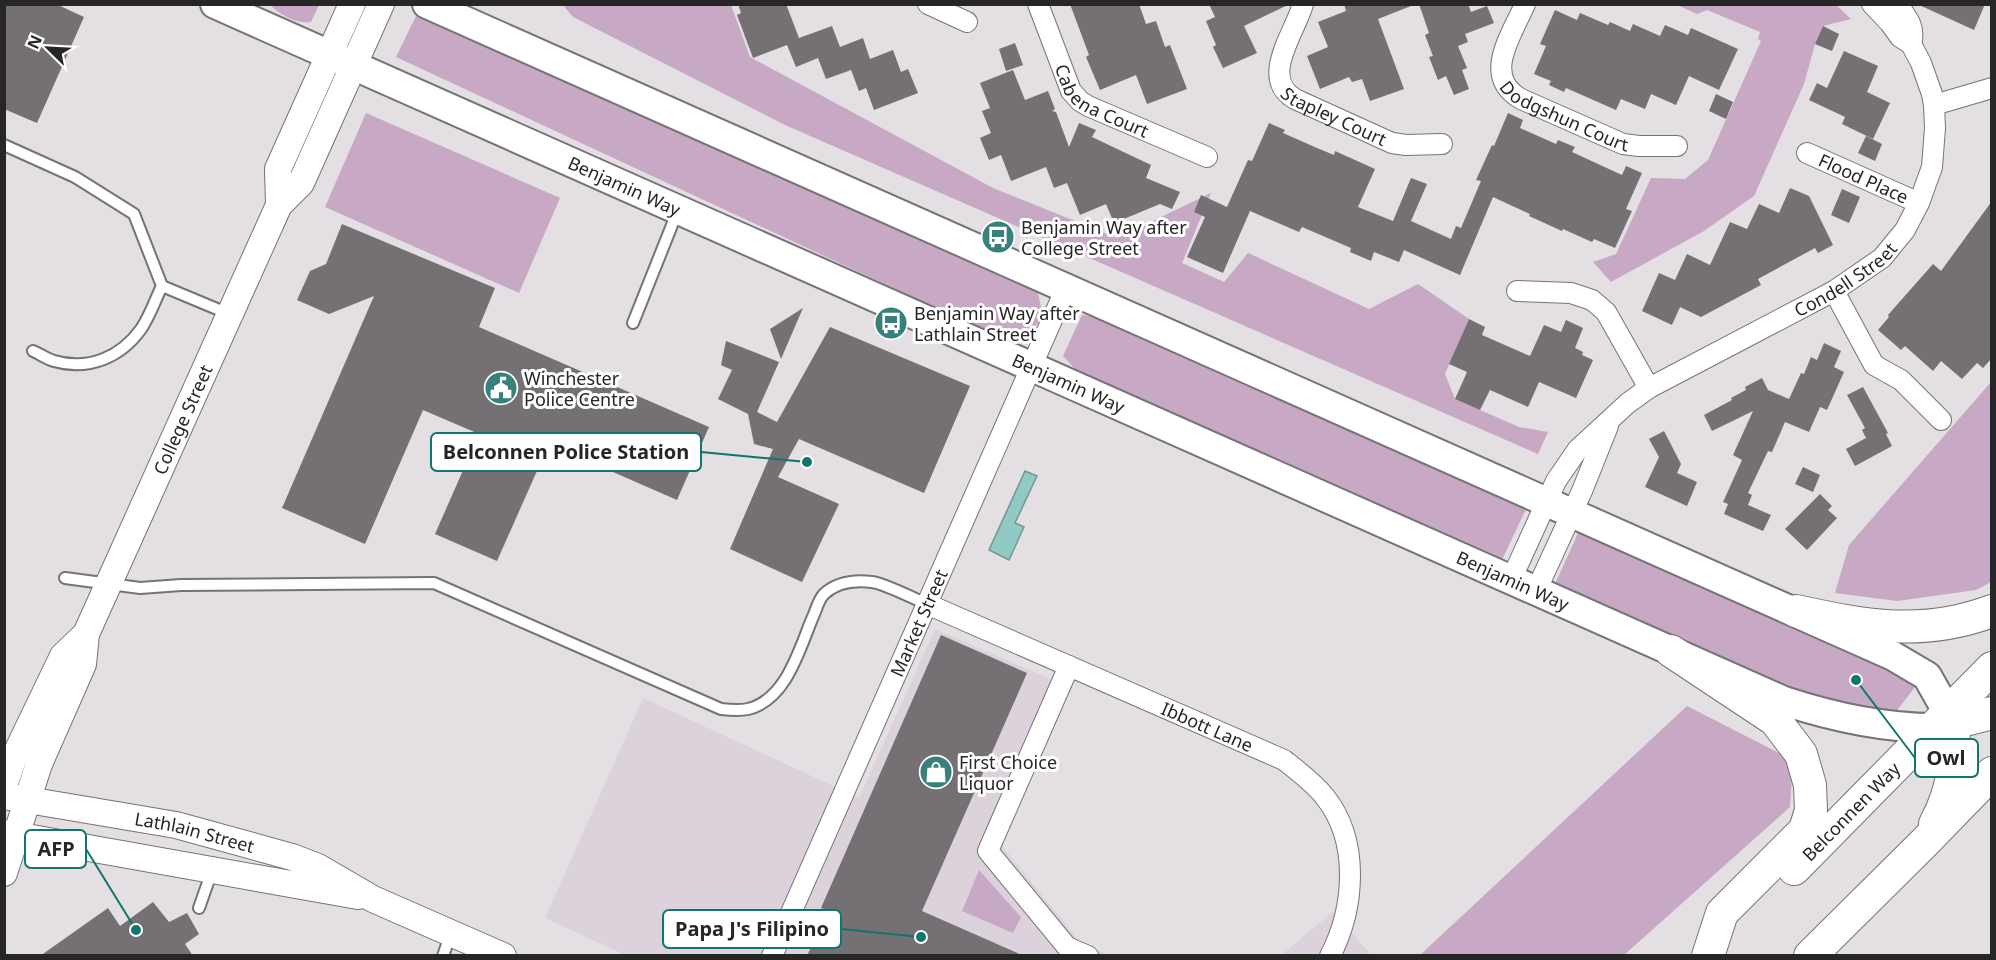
<svg xmlns="http://www.w3.org/2000/svg" width="1996" height="960" font-family="'Noto Sans',sans-serif">
<rect width="100%" height="100%" fill="#e3dfe2"/>
<path fill="#dcd2db" d="M935 629 1055 681 990 831 1081 943 1109 955H625L545 918 643 698 859 798Z
M1334 911 1371 955 1280 956Z"/>
<path fill="#c7a8c5" d="M270 5H319L311 22C295 24 281 15 270 5Z
M563 5H731L750 57 993 188 1117 238 1211 193 1182 263 1224 282 1248 253 1369 309 1418 284 1469 319 1445 374 1455 399 1519 427 1548 432 1538 454 785 125 573 17Z
M1677 5H1836L1851 19 1823 26 1815 44 1804 84 1754 196 1704 231 1611 282 1593 262 1616 254 1651 178 1685 179 1708 160 1761 41 1758 39 1760 32 1707 10 1697 14Z
M416 16 1037 287 1043 318 1016 345 396 57Z
M366 113 560 198 519 293 325 207Z
M1082 315 1100 317 1526 509 1501 562 1081 375 1063 356Z
M1991 382V582L1976 590 1897 601 1835 593 1849 545Z
M1579 531 1910 680 1915 687 1895 713 1842 704 1761 681 1555 584Z
M1687 706 1793 760 1790 807 1624 955 1419 956Z
M979 870 1021 917 1013 933 962 911Z"/>
<path fill="#91c9c4" stroke="#719895" stroke-width="1.5" d="M1025 471 1037 476 1015 523 1024 527 1009 560 989 550Z"/>
<path fill="#747073" d="M4 4H56L84 17 37 123 4 109Z
M738 4H786L799 38 832 26 840 47 863 38 870 59 893 50 901 72 908 69 918 93 874 110 866 88 859 91 851 70 826 79 818 58 796 67 787 45 753 58 737 15 741 13Z
M1070 4H1139L1146 24 1156 21 1165 47 1170 45 1187 89 1147 104 1136 75 1100 90 1086 57 1089 55Z
M1209 4H1290L1244 26 1257 53 1223 68 1213 47 1216 45 1206 21 1215 17Z
M1344 4H1410L1411 6 1378 19 1404 89 1370 101 1362 79 1352 82 1349 77 1320 89 1307 56 1328 47 1318 22 1346 11Z
M1419 4H1468L1471 12 1487 6 1494 23 1465 34 1468 42 1458 46 1467 68 1462 70 1469 89 1454 95 1446 76 1438 80 1429 57 1433 56 1425 35 1429 33Z
M1917 4H1985L1974 30Z
M1555 10 1577 20 1580 13 1608 25 1610 22 1630 31 1633 24 1660 36 1665 25 1688 35 1691 28 1738 49 1719 90 1689 76 1676 105 1651 94 1645 109 1621 99 1616 110 1566 88 1564 92 1549 85 1551 81 1534 74 1546 46 1540 44Z
M1823 26 1839 34 1832 51 1815 44Z
M1015 43 1023 65 1006 71 999 49Z
M1844 51 1878 66 1867 92 1890 103 1873 139 1842 124 1845 117 1809 100 1817 83 1827 88Z
M1013 70 1025 100 1048 91 1055 109 1052 111 1056 112 1069 147 1079 123 1096 130 1092 137 1151 165 1146 178 1180 192 1172 209 1160 204 1114 223 1106 204 1080 215 1067 183 1054 188 1046 167 1011 181 1001 155 989 160 980 138 991 133 982 111 990 108 980 83Z
M1716 94 1733 102 1726 119 1709 111Z
M1508 113 1523 120 1520 128 1556 144 1558 140 1575 147 1572 152 1622 175 1626 166 1642 173 1626 209 1632 211 1615 248 1594 239 1592 242 1563 229 1562 231 1529 216 1530 214 1493 197 1460 275 1404 250 1399 262 1374 252 1371 261 1350 252 1351 248 1302 227 1299 232 1250 211 1223 273 1187 257 1205 217 1194 212 1201 195 1227 207 1248 160 1252 161 1269 123 1285 130 1283 133 1317 148 1334 155 1335 151 1375 169 1358 207 1393 221 1411 178 1427 184 1411 221 1451 239 1456 226 1461 228 1481 181 1476 180 1492 145 1494 146Z
M1866 136 1882 144 1875 161 1858 153Z
M1790 188 1809 196 1833 245 1818 253 1815 248 1758 279 1761 285 1701 317 1680 307 1672 325 1642 311 1659 273 1675 280 1687 254 1710 265 1730 222 1747 229 1759 204 1779 213Z
M1842 189 1860 197 1849 223 1831 215Z
M1992 201V358L1983 368 1977 363 1962 379 1941 361 1933 371 1905 346 1901 350 1878 330 1889 317 1888 315 1933 264 1941 271Z
M342 224 495 288 479 327 709 427 677 500 549 444 497 561 435 534 479 434 423 410 365 544 282 508 374 296 329 314 297 300 310 271 326 264Z
M803 308 781 359 770 329Z
M1469 319 1485 327 1482 335 1530 356 1544 325 1561 332 1566 320 1583 328 1575 348 1583 352 1582 355 1593 360 1576 398 1539 382 1528 407 1490 390 1480 410 1455 399 1467 372 1449 364Z
M830 327 970 386 924 493 799 439 778 477 839 504 802 582 730 549 773 449 754 444 748 414 718 399 732 370 721 365 726 341 779 362 757 412 777 422Z
M1824 343 1841 351 1834 367 1844 372 1827 410 1820 407 1809 432 1785 422 1772 452 1768 451 1748 493 1752 495 1748 505 1771 515 1763 531 1724 514 1728 504 1723 502 1742 460 1733 455 1753 411 1712 431 1704 415 1732 400 1731 398 1746 390 1745 387 1762 378 1768 390 1789 399 1801 373 1804 374 1811 357 1817 360Z
M1863 387 1888 433 1886 434 1892 446 1855 466 1846 449 1866 438 1862 430 1865 428 1847 395Z
M1664 431 1681 464 1677 473 1697 482 1687 506 1645 487 1659 457 1649 439Z
M1803 467 1820 475 1813 492 1795 484Z
M1820 494 1832 506 1828 510 1837 518 1807 550 1785 529Z
M941 635 1027 673 922 911 1024 956H807L827 910 821 908Z
M153 902 169 922 187 913 199 934 185 944 193 956H40L108 908 120 926Z"/>
<g fill="none" stroke-linecap="round" stroke-linejoin="round">
<defs>
<path id="service" d="M4 145 75 177 134 214 162 286 229 314
M633 323 678 210
M33 351C40 354 47 359 54 361 89 371 121 357 141 329 150 316 155 300 162 286
M65 578 140 588 181 585 434 583 721 709C730 710 739 711 748 709 786 700 799 650 812 619 816 611 818 600 824 594 837 582 855 580 872 582 886 584 912 598 927 604
M199 908 212 871
M443 956 451 933"/>
<g id="minor">
<path d="M928 4 967 22"/>
<path id="s1" d="M1038 4 1071 91 1080 101 1088 106 1207 157"/>
<path id="s2" d="M1303 4C1295 33 1259 78 1295 99L1392 143 1406 145 1442 144"/>
<path id="s3" d="M1525 4C1512 35 1481 76 1521 99L1623 144 1639 146H1677"/>
<path d="M1897 4C1907 17 1916 27 1911 44"/>
<path d="M1934 105 1992 88"/>
<path id="s4" d="M1807 153 1919 203"/>
<path d="M1517 291 1571 293 1592 300 1606 312 1649 388"/>
<path d="M1834 291 1874 365 1901 380 1941 420"/>
<path id="s5" d="M1511 580 1556 481 1578 449 1628 403 1649 388 1834 291 1882 258 1905 230 1919 203 1932 167 1935 128 1934 105 1932 94 1921 63 1911 44 1900 37 1890 23 1872 4"/>
<path d="M1536 591 1582 491 1608 426"/>
<path id="s6" d="M927 604 1284 760C1298 771 1314 783 1325 797 1360 841 1355 908 1330 956"/>
<path d="M1069 666 988 851 1067 947 1088 956"/>
<path id="s7" d="M772 956 1066 288"/>
</g>
<g id="tertiary">
<path d="M279 205 278 169 352 4"/>
<path d="M4 785 13 760 63 656 86 634"/>
<path id="s8" d="M4 796 176 825 292 857 318 867 373 899 503 956"/>
<path d="M4 833 358 896"/>
<path id="s9" d="M4 873 39 764 83 664 86 634 279 205 301 183 381 4"/>
</g>
<g id="secondary">
<path id="s10" d="M215 4 1784 701C1833 717 1882 728 1934 728"/>
<path d="M427 4 1893 656 1927 676 1948 713"/>
</g>
<g id="primary">
<path d="M1796 611C1865 626 1923 637 1992 611"/>
<path d="M1671 651 1775 720 1801 754 1810 785 1811 810 1805 830 1722 913 1708 956"/>
<path d="M1934 728 1992 713"/>
<path d="M1935 824C1953 791 1961 749 1948 713"/>
<path id="s11" d="M1794 869 1992 668"/>
<path d="M1810 956 1925 842 1992 773"/>
</g>
</defs>
<use href="#service" stroke="#767376" stroke-width="14"/>
<use href="#minor" stroke="#767376" stroke-width="22"/>
<use href="#tertiary" stroke="#767376" stroke-width="28"/>
<use href="#secondary" stroke="#767376" stroke-width="32"/>
<use href="#primary" stroke="#767376" stroke-width="34"/>
<use href="#service" stroke="#fff" stroke-width="10"/>
<use href="#minor" stroke="#fff" stroke-width="20"/>
<use href="#tertiary" stroke="#fff" stroke-width="26"/>
<use href="#secondary" stroke="#fff" stroke-width="28"/>
<use href="#primary" stroke="#fff" stroke-width="32"/>
</g>
<defs>
<symbol id="bus-disc" viewBox="-11 -11 22 22"><circle r="9.5" fill="#38807b" stroke="#fff"/><path d="M-5-6H5V4H4V6H2V4H-2V6H-4V4H-5ZM-3.5-4V0h7V-4ZM-3.5 1.2v1.5H-2V1.2ZM2 1.2v1.5H3.5V1.2Z" fill="#fff"/></symbol>
<symbol id="civic-disc" viewBox="-11 -11 22 22"><circle r="9.5" fill="#38807b" stroke="#fff"/><path d="M-.6-6.5H3V-4.5H.6V-3L4-1V1h2V6H-6V1h2V-1L-.6-3ZM-1.2 2.5V6h2.4V2.5Z" fill="#fff"/></symbol>
<symbol id="shop-disc" viewBox="-11 -11 22 22"><circle r="9.5" fill="#38807b" stroke="#fff"/><path d="M-5-2.5h2.3a2.7 3.5 0 0 1 5.4 0H5L5.5 6h-11ZM-1.5-2.5h3a1.5 2.3 0 0 0-3 0Z" fill="#fff"/></symbol>
</defs>
<g fill-rule="evenodd">
<use href="#bus-disc" x="979" y="218" width="38" height="38"/>
<use href="#bus-disc" x="872" y="304" width="38" height="38"/>
<use href="#civic-disc" x="482" y="369" width="38" height="38"/>
<use href="#shop-disc" x="917" y="753" width="38" height="38"/>
</g>
<g text-anchor="middle" dominant-baseline="central" stroke-width="6" stroke-linejoin="round" paint-order="stroke">
<g font-size="18" fill="#272627" stroke="#fff">
<text stroke="none"><textPath href="#s1" startOffset="123">Cabena Court</textPath></text>
<text stroke="none"><textPath href="#s3" startOffset="154">Dodgshun Court</textPath></text>
<text stroke="none"><textPath href="#s2" startOffset="148">Stapley Court</textPath></text>
<text stroke="none"><textPath href="#s4" startOffset="62">Flood Place</textPath></text>
<text stroke="none"><textPath href="#s10" startOffset="448">Benjamin Way</textPath></text>
<text stroke="none"><textPath href="#s5" startOffset="466">Condell Street</textPath></text>
<text stroke="none"><textPath href="#s10" startOffset="934">Benjamin Way</textPath></text>
<text stroke="none"><textPath href="#s9" startOffset="489">College Street</textPath></text>
<text stroke="none"><textPath href="#s10" startOffset="1420">Benjamin Way</textPath></text>
<text stroke="none"><textPath href="#s7" startOffset="364">Market Street</textPath></text>
<text stroke="none"><textPath href="#s6" startOffset="306">Ibbott Lane</textPath></text>
<text stroke="none"><textPath href="#s11" startOffset="81">Belconnen Way</textPath></text>
<text stroke="none"><textPath href="#s8" startOffset="194">Lathlain Street</textPath></text>
</g>
<g font-size="18" fill="#272627" stroke="#fff" text-anchor="start">
<text x="1021" y="227">Benjamin Way after<tspan x="1021" dy="21">College Street</tspan></text>
<text x="914" y="313">Benjamin Way after<tspan x="914" dy="21">Lathlain Street</tspan></text>
<text x="524" y="378">Winchester<tspan x="524" dy="21">Police Centre</tspan></text>
<text x="959" y="762">First Choice<tspan x="959" dy="21">Liquor</tspan></text>
</g>
</g>
<path fill="none" stroke="#0f766e" stroke-width="2" d="M807 462L701 452M1856 680L1915 758M136 930L86 849M921 937L841 929"/>
<g fill="#0f766e" stroke="#fff" stroke-width="2">
<circle cx="807" cy="462" r="6"/>
<circle cx="1856" cy="680" r="6"/>
<circle cx="136" cy="930" r="6"/>
<circle cx="921" cy="937" r="6"/>
</g>
<g fill="#fff" stroke="#0f766e" stroke-width="2">
<rect x="431" y="433" width="270" height="38" rx="6"/>
<rect x="1915" y="739" width="63" height="38" rx="6"/>
<rect x="25" y="830" width="61" height="38" rx="6"/>
<rect x="663" y="910" width="178" height="38" rx="6"/>
</g>
<g font-size="20" text-anchor="middle" font-weight="bold" fill="#272627">
<text x="566" y="459">Belconnen Police Station</text>
<text x="1946" y="765">Owl</text>
<text x="56" y="856">AFP</text>
<text x="752" y="936">Papa J's Filipino</text>
</g>
<rect width="1996" height="960" fill="none" stroke="#272627" stroke-width="12"/>
<g transform="translate(48 48) rotate(294)" stroke="#ffffff" stroke-width="4.5" paint-order="stroke">
<path d="M0-4.5L10 22L0 15L-10 22Z" fill="#272627"/>
<text y="-9" font-size="16" font-weight="bold" text-anchor="middle" fill="#272627">N</text>
</g>
</svg>
